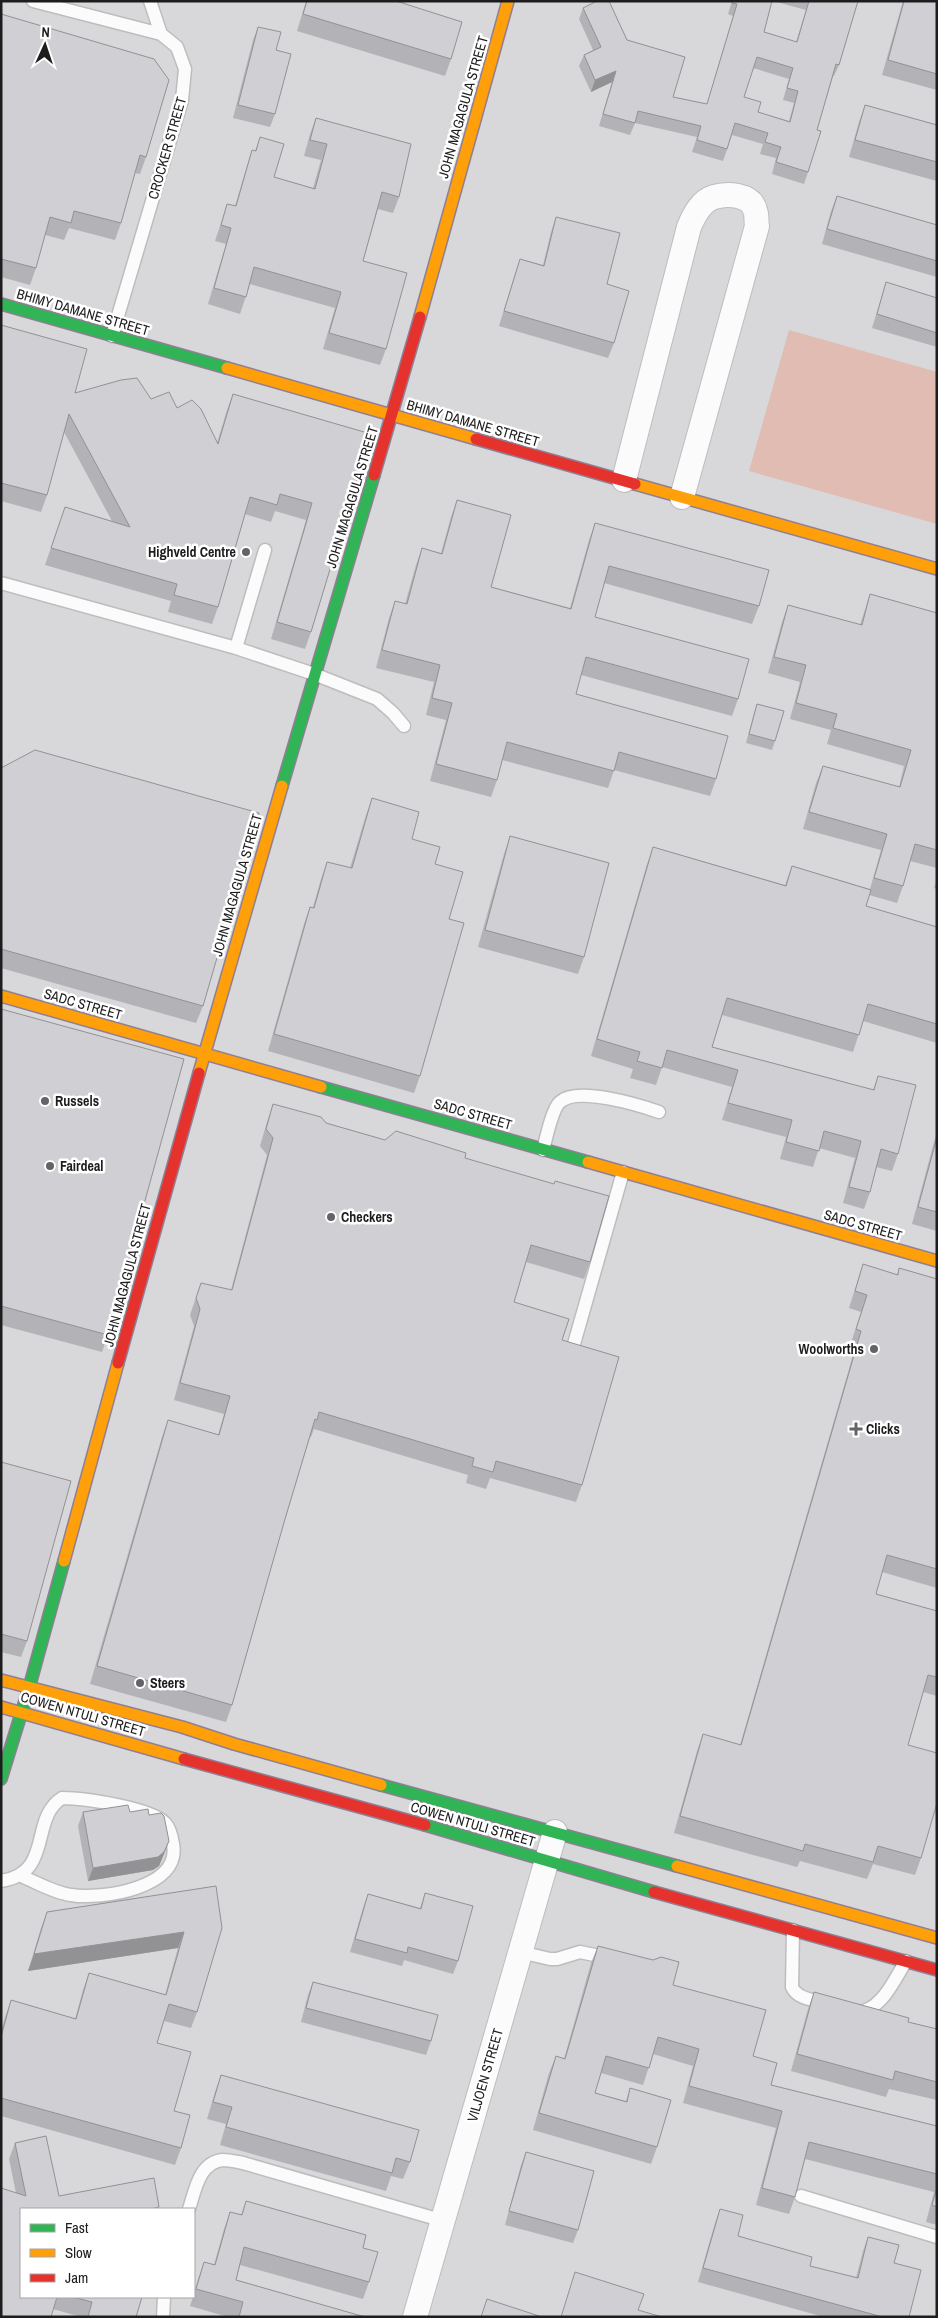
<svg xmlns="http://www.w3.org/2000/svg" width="938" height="2318" font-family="'Archivo Narrow',sans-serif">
<rect width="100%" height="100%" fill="#e7e6eb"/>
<path fill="#d8d7da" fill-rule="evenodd" d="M1 1H937V2317H1ZM21 2209H194V2297H21Z"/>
<path fill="#e0bcb2" d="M789 330 937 372V524L749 471Z"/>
<path fill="#d8d8da" d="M1 1H289L279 36 237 25 218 93 1 33Z
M518 501 568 514 541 613 491 600Z
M1 507 48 521 30 582 215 636 248 525 292 538 260 647 310 662 264 816 1 740Z
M374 675 427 691 418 720 438 726 424 776 350 754Z
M352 767 491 804 468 888 434 879 439 861 411 854 419 822 362 807 344 871 325 866Z
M498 796 635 836 621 885 483 846Z
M463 960 584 994 546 1129 425 1095Z
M660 1212 844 1266 823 1338 840 1344 824 1397 807 1392 793 1439 811 1444 724 1742 678 1729 645 1840 226 1718 308 1438 572 1515Z
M1 1330 77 1352 40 1471 1 1459Z
M927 1698 937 1700V1765L910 1757Z
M86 1774 219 1811 201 1878 13 1906 49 1787Z
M937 1814V1910L870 1892 876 1869 919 1880Z
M174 1951 158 2008 62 1981 66 1968Z
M707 1954 908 2010 902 2032 802 2005 789 2050 760 2042 765 2025 693 2005Z
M348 1955 453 1985 440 2029 336 1999Z
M804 2160 930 2193 922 2224 937 2228V2261L787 2222Z"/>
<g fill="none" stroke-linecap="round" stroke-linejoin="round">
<defs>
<path id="lane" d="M33 1 161 34 177 47 185 69 182 100 112 336
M150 1 161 34
M1 583 236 648 314 674 377 699 393 713 404 726
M236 648 265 550
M543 1150C546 1139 552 1109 560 1102 577 1086 639 1105 659 1112
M574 1344 623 1172
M1 1881C54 1873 29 1819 62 1798 84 1798 151 1808 165 1823 170 1828 172 1837 173 1844 182 1888 101 1900 71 1895 54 1893 36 1882 21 1876
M793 1930 792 1987C797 1999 815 2000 827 2004
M520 1952 550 1959H557L580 1952 609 1958
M856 2012C881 2012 894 1980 906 1961
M801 2196 937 2237
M189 2209C195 2191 199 2162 223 2160 230 2160 237 2162 243 2163L444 2221
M163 2317 164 2297"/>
<path id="street" d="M624 480 689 227C694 215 701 201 714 197 727 193 751 194 755 210 757 214 756 221 757 226L682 497
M415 2317 555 1832"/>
<path id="fast" d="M1 304 227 368
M282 786 374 475
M321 1087 588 1162
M1 1779 29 1688 64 1561
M381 1785 677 1866
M425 1825 654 1892"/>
<path id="slow" d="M420 317 508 1
M227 368 476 439
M635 484 937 569
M1 996 321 1087
M199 1073 282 786
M588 1162 937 1261
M64 1561 118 1363
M1 1680 182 1727 234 1744 381 1785
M1 1707 184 1759
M677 1866 937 1938"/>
<path id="jam" d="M476 439 635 484
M374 475 420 317
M118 1363 199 1073
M184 1759 425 1825
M654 1892 937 1970"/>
</defs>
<use href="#lane" stroke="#bdbcbe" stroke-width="15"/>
<use href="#street" stroke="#bdbcbe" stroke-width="26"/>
<use href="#fast" stroke="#8e7f95" stroke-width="14"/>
<use href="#slow" stroke="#8e7f95" stroke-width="14"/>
<use href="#jam" stroke="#8e7f95" stroke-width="14"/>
<use href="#lane" stroke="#fbfbfc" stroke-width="12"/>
<use href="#street" stroke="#fbfbfc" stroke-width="24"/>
<use href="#fast" stroke="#30b455" stroke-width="11"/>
<use href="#slow" stroke="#ff9f0a" stroke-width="11"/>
<use href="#jam" stroke="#e5322d" stroke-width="11"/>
</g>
<path fill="#b3b2b6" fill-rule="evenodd" d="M306 1H396L451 59 445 76 297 31Z
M732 1H772L764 32 796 42 806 10 773 1H858L839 65 834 76H833L817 130 808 172 804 184 772 174 776 158 760 154 763 144 732 135 723 161 692 152 697 137 635 123 630 135 599 126 612 82 591 92 579 66 584 55 593 50 579 19 583 8 627 40 673 97 707 104 733 16 728 14ZM753 68 789 79 783 100 794 103 789 121 758 112 744 97Z
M903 1H937V90L882 75Z
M1 14 146 157 140 174 135 173 121 223 115 240 69 228 64 240 45 235 36 268 30 285 1 277Z
M258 27 275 114 270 127 233 118 253 40Z
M865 105 937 125V181L849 157 859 122Z
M316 118 399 197 393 213 378 209 363 261 386 349 380 365 323 349 335 308 250 284 240 314 208 304 226 244 215 241 222 220 227 204 235 206 247 166 252 150 255 151 260 137 274 177 313 188 321 160 304 156 310 134Z
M837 196 937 225V277L822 244 831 211Z
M556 217 607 284 614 343 608 358 499 326 515 274 520 259 543 265 551 232Z
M886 282 937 298V347L872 328Z
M1 325 75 393 151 399 177 408 217 443 227 410 233 394 371 434 311 632 305 649 271 639 306 520 275 511 271 522 245 514 218 607 212 624 168 612 171 601 45 565 65 507 112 521 64 432 47 495 41 512 1 501Z
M457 500 491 587 570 608 589 540 595 523 759 606 752 624 604 583 595 617 738 699 732 716 581 675 576 694 716 779 710 796 614 770 608 788 502 760 497 780 491 797 430 781 446 720 426 715 434 682 376 668 389 618 395 601 405 604 416 565 422 548 441 553 451 517Z
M870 594 937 613V868L910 861 903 886 897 903 869 895 866 906 937 927V1043L863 1021 853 1052 722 1015 712 1047 873 1090 878 1076 898 1154 892 1171 876 1167 870 1192 864 1209 843 1203 855 1158 819 1148 813 1167 780 1159 786 1137 722 1120 732 1087 662 1067 656 1085 630 1078 633 1069 591 1056 647 864 653 847 785 885 792 866 870 889 881 850 803 829 816 783 823 766 899 787 904 766 827 744 831 730 790 719 800 682 768 673 782 622 788 605 860 625Z
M757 704 775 741 772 750 746 743 754 713Z
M1 768 203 1006 196 1023 1 968Z
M372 798 412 839 435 864 449 919 420 1076 414 1093 268 1051 304 924 310 907H313L321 879 327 862 350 868 366 815Z
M510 836 584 957 578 974 478 947 504 854Z
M937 878V889L934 888Z
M1 1009 108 1335 102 1352 1 1325Z
M273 1104 326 1123 385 1140 465 1158 590 1262 584 1279 526 1262 514 1302 562 1340 582 1485 576 1502 490 1478 486 1489 466 1483 468 1475 314 1429 311 1437H310L285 1519 232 1705 226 1722 90 1684 162 1437 168 1420 218 1435 224 1414 174 1400 194 1326 190 1315 201 1283 231 1290 267 1155 260 1146 267 1122Z
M937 1131V1231L912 1224Z
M863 1264 897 1275 899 1268 937 1279V1588L882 1572 876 1594 937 1611V1696L923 1692 908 1745 921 1858 915 1875 873 1864 867 1879 800 1861 797 1867 674 1833 697 1751 703 1734 740 1745 855 1348 850 1346 861 1312 849 1308Z
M1 1462 27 1641 21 1657 1 1652Z
M83 1812H130L149 1815 169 1841 164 1854 159 1866 153 1870 88 1881 78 1826Z
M216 1886 197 2012 191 2028 164 2021 157 2043 174 2111 181 2148 175 2165 1 2116V2031L5 2017 11 2000 75 2019 83 1990 89 1973 165 1995 178 1948 28 1971 41 1928 47 1912Z
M425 1893 458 1961 453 1974 404 1960 402 1966 350 1952 363 1908 368 1894 420 1908Z
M598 1946 673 1985 753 2056 771 2085 937 2126V2225L926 2222 934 2192 805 2159 795 2197 789 2214 756 2205 776 2128 683 2103 693 2066 653 2054 643 2085 601 2073 595 2093 626 2101 630 2088 657 2147 651 2164 533 2130 549 2073 556 2056 564 2059 591 1963Z
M313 1982 431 2041 426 2055 301 2022 308 1995Z
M814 1992 908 2022 937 2029V2100L889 2089 886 2097 791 2071 808 2009Z
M221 2075 410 2162 403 2179 391 2176 386 2191 220 2145 226 2124 207 2119 215 2092Z
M46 2136 21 2209V2297H142L136 2317H81L53 2309 1 2317V2188L16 2193 9 2159 15 2143Z
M526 2152 578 2230 573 2243 505 2225 521 2165Z
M246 2201 363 2248 369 2282 363 2299 240 2265 236 2280 365 2317H228L190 2306 193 2297H194V2293L198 2279 204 2262 214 2265 224 2229 230 2212 241 2215Z
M720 2209 738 2236 810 2266 856 2278 863 2251 868 2237 894 2263 909 2317H824L698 2282 715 2223Z"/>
<path fill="#929194" d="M616 71 612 82 591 92 595 80Z
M169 1841 164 1854 159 1866 153 1870 88 1881 93 1868Z
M184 1932 178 1948 28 1971 34 1954Z"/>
<path fill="#d0cfd4" stroke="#929194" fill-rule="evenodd" d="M307 1H396L462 22 451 59 303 14Z
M597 1H609L627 40 685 57 673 97 707 104 737 4 732 3 733 1H772L764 32 797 42 809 1H858L839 65 836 64 817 130 821 131 808 172 776 162 781 147 765 142 768 133 735 123 727 149 697 140 701 126 638 111 635 123 603 114 616 71 595 80 584 55 601 47 583 8ZM757 57 793 68 787 88 798 91 790 122 758 112 761 102 744 97Z
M904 1H937V74L888 60Z
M1 14 154 59 169 80 146 157 140 155 121 223 74 211 71 223 50 217 36 268 1 259Z
M258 27 281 32 276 50 291 54 275 114 238 105Z
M865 105 937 125V162L855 140Z
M316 118 411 144 399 197 382 192 363 261 407 273 386 349 329 333 341 292 254 267 246 297 214 288 231 228 221 225 227 204 236 206 252 150 256 151 260 137 284 144 274 177 315 189 327 144 310 140Z
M837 196 937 225V261L827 229Z
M556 217 620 233 607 284 629 291 614 343 504 311 520 259 544 266Z
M886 282 937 298V333L877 314Z
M1 325 87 349 75 393 121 380 137 378 151 399 169 392 177 408 192 400 201 409 218 444 233 394 371 434 311 632 277 622 312 503 280 494 277 505 250 497 218 607 174 595 177 584 51 548 65 507 130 527 69 414 47 495 1 483Z
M457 500 511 515 491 587 571 609 595 523 769 570 759 606 609 566 595 617 749 659 738 699 586 657 576 694 728 736 716 779 619 752 614 771 507 742 497 780 436 764 452 703 432 698 440 665 382 650 395 601 407 604 422 548 442 554Z
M870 594 937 613V850L915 844 903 886 874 878 887 834 809 812 823 766 900 787 911 750 833 728 837 714 796 703 806 665 774 657 788 605 862 625Z
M757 704 784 711 775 741 749 734Z
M35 750 259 813 203 1006 1 949V768Z
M372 798 419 812 412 839 440 847 435 864 463 872 449 919 464 923 420 1076 274 1034 310 907 314 908 327 862 352 868Z
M510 836 609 863 584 957 485 930Z
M653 847 786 886 792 866 871 890 866 906 937 927V1024L868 1004 859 1035 727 998 712 1047 874 1090 878 1076 916 1085 898 1154 881 1149 870 1192 849 1187 861 1141 824 1131 819 1151 786 1142 792 1120 728 1103 738 1070 667 1050 662 1068 637 1061 640 1052 597 1039Z
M1 1009 184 1059 108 1335 1 1306Z
M273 1104 321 1117 326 1123 385 1140 396 1131 466 1153 465 1158 554 1184 555 1181 609 1196 590 1262 531 1245 514 1302 569 1319 562 1340 619 1357 582 1485 496 1461 493 1472 472 1466 474 1458 319 1412 317 1420 315 1419 285 1519 232 1705 97 1666 168 1420 219 1435 230 1396 180 1383 200 1309 196 1298 201 1283 232 1290 273 1138 266 1129Z
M937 1137V1212L918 1207Z
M863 1264 898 1275 899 1268 937 1279V1569L887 1555 876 1594 937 1611V1677L928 1675 908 1745 937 1753V1803L921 1858 878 1846 873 1862 805 1844 803 1851 680 1816 703 1734 741 1745 861 1331 856 1329 867 1295 855 1291Z
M1 1462 71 1481 27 1641 1 1634Z
M128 1805 130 1812 148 1809 149 1815 161 1813 164 1816 169 1841 164 1852 158 1857 93 1868 83 1812Z
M216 1886 222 1928 197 2012 169 2004 157 2043 191 2052 174 2111 190 2115 181 2148 1 2098V2037L11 2000 76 2019 89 1973 166 1995 184 1932 34 1954 47 1912Z
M425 1893 473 1906 458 1961 408 1947 407 1953 355 1939 368 1894 421 1909Z
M598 1946 653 1960 661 1957 679 1962 673 1985 766 2010 753 2056 777 2063 771 2085 937 2126V2174L809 2142 795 2197 762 2188 782 2111 689 2086 699 2049 658 2037 649 2068 606 2056 595 2093 627 2102 630 2088 671 2100 657 2147 539 2113 556 2056 565 2059Z
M313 1982 438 2015 431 2041 306 2008Z
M814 1992 909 2018 908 2022 937 2029V2082L895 2071 893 2080 797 2054Z
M221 2075 419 2130 410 2162 396 2158 392 2173 226 2127 232 2107 213 2102Z
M46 2136 59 2196 154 2178 159 2207 151 2209H21V2297H57L51 2317H1V2188L26 2196 15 2143Z
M526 2152 594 2171 578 2230 509 2211Z
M937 2188V2207L932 2205Z
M246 2201 366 2235 363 2248 378 2252 369 2282 244 2247 236 2280 365 2317H239L243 2302 196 2289 204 2262 215 2265 230 2212 242 2215Z
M720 2209 743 2215 738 2236 812 2257 810 2266 858 2278 868 2237 899 2245 894 2263 921 2270 909 2317H879V2316L703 2268Z
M575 2272 644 2294 638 2310 662 2317H561Z
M72 2297H142L136 2317H88L92 2302Z
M487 2299 542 2317H481Z"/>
<g fill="#646365" stroke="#fff" stroke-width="2">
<circle cx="246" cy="552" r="5"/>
<circle cx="45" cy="1101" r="5"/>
<circle cx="50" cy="1166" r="5"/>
<circle cx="331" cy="1217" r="5"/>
<circle cx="874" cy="1349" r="5"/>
<path d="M853.5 1421.5h5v5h5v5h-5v5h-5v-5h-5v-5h5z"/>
<circle cx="140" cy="1683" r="5"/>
</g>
<g text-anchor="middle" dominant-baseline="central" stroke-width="5" stroke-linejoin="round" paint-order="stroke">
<g font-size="14" fill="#1d1d1d" stroke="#fff">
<text transform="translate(463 107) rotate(-74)">JOHN MAGAGULA STREET</text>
<text transform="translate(167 148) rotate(-74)">CROCKER STREET</text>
<text transform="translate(83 312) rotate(16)">BHIMY DAMANE STREET</text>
<text transform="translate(473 423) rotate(16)">BHIMY DAMANE STREET</text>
<text transform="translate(352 497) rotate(-73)">JOHN MAGAGULA STREET</text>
<text transform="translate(237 885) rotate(-74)">JOHN MAGAGULA STREET</text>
<text transform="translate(83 1004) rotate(16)">SADC STREET</text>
<text transform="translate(473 1114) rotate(16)">SADC STREET</text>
<text transform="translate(863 1225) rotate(16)">SADC STREET</text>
<text transform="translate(127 1275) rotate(-75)">JOHN MAGAGULA STREET</text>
<text transform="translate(83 1714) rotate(16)">COWEN NTULI STREET</text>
<text transform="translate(473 1824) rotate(16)">COWEN NTULI STREET</text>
<text transform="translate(485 2075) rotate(-74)">VILJOEN STREET</text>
</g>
<g font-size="14" font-weight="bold" fill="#1d1d1d" stroke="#fff" text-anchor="start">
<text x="236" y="552" text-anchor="end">Highveld Centre</text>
<text x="55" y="1101">Russels</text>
<text x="60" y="1166">Fairdeal</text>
<text x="341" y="1217">Checkers</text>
<text x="864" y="1349" text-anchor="end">Woolworths</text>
<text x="866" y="1429">Clicks</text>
<text x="150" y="1683">Steers</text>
</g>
</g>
<rect width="938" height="2318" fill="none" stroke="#1d1d1d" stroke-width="5"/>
<rect x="20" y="2208" width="175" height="90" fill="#ffffff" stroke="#a5a5a5"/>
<rect x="30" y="2224" width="25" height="8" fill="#30b455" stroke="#a5a5a5"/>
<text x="65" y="2233" font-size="15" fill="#1d1d1d">Fast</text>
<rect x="30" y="2249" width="25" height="8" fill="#ff9f0a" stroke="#a5a5a5"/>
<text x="65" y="2258" font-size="15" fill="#1d1d1d">Slow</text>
<rect x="30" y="2274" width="25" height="8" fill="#e5322d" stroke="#a5a5a5"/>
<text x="65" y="2283" font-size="15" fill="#1d1d1d">Jam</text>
<g transform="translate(45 45) rotate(3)" stroke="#ffffff" stroke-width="4" paint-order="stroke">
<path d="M0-4L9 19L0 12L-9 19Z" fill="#1d1d1d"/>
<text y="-8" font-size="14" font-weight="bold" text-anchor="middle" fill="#1d1d1d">N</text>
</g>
</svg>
